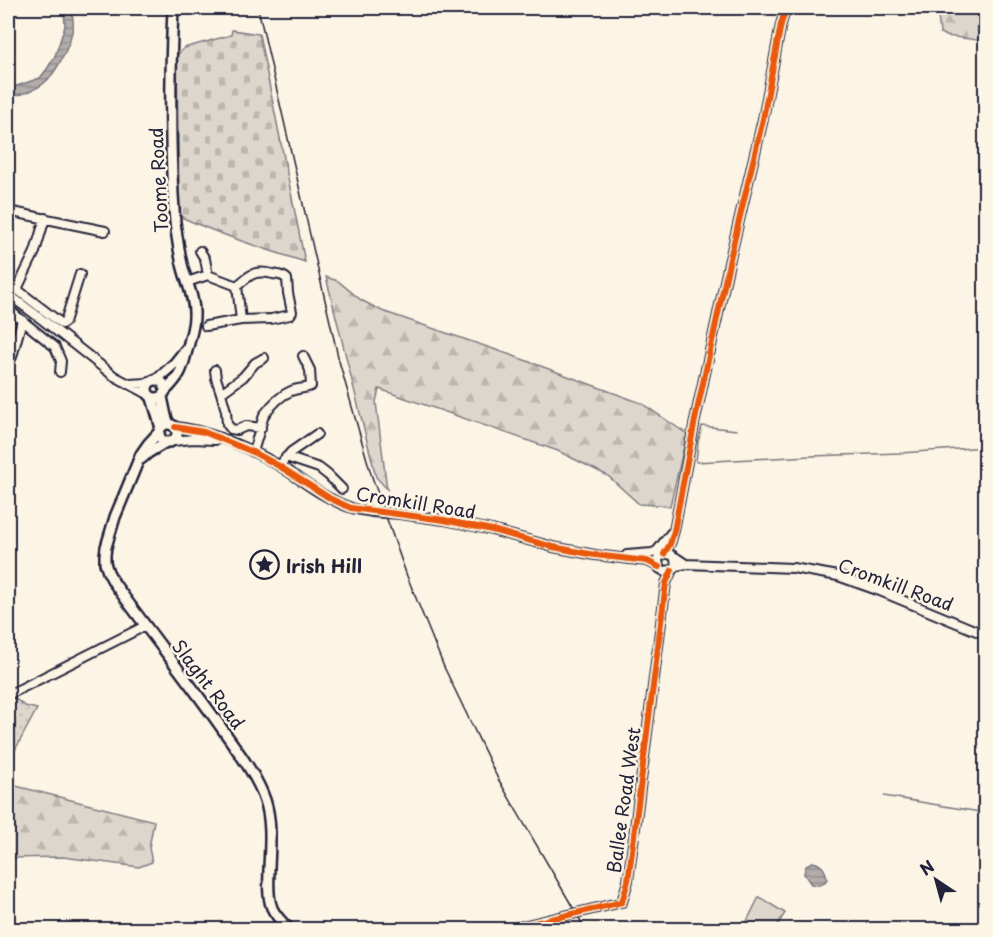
<svg xmlns="http://www.w3.org/2000/svg" width="993" height="937" font-family="'Playpen Sans',sans-serif">
<defs>
<pattern id="forest-firs" width="22" height="20" patternUnits="userSpaceOnUse" patternTransform="scale(1.5)"><rect width="22" height="20" fill="#dcd6cc"/><path d="M5 1l3.5 6h-7zM16 11l3.5 6h-7z" fill="#bcb7b0"/></pattern>
<pattern id="cemetery-stones" width="16" height="16" patternUnits="userSpaceOnUse" patternTransform="scale(1.5)"><rect width="16" height="16" fill="#dcd6cc"/><path d="M2 7V4a2 2 0 0 1 4 0v3zM10 15v-3a2 2 0 0 1 4 0v3z" fill="#bcb7b0"/></pattern>
<pattern id="garden-dots" width="8" height="8" patternUnits="userSpaceOnUse" patternTransform="scale(1.5)"><rect width="8" height="8" fill="#dcd6cc"/><path d="M2 2h.1M6 6h.1" fill="none" stroke="#bcb7b0" stroke-width="1.8" stroke-linecap="round"/></pattern>
<pattern id="water-rules" width="6" height="5" patternUnits="userSpaceOnUse" patternTransform="scale(1.5)"><rect width="6" height="5" fill="#b2adab"/><path d="M0 2.5h6" fill="none" stroke="#908c8c"/></pattern>
</defs>
<rect width="100%" height="100%" fill="#fcf5e5"/>
<filter id="ink" filterUnits="userSpaceOnUse"><feTurbulence type="fractalNoise" baseFrequency=".0167" numOctaves="2"/><feDisplacementMap in="SourceGraphic" scale="12" xChannelSelector="R" yChannelSelector="G"/><feConvolveMatrix kernelMatrix="1 2 1 2 8 2 1 2 1" color-interpolation-filters="sRGB"/></filter>
<g filter="url(#ink)">
<path fill="url(#forest-firs)" stroke="#7f7c84" stroke-width="1.5" d="M937 8H985V41L946 36 940 33Z
M326 277 338 281 361 300 382 311 508 354 641 403 687 434 670 506 639 504 608 476 558 451 379 389 376 402 387 489 376 477Z
M8 784 154 821 149 848 152 862 139 867 63 857 8 858Z"/>
<path fill="url(#cemetery-stones)" stroke="#7f7c84" stroke-width="1.5" d="M232 30 259 34 305 262C262 248 220 235 179 216L177 55 184 48 231 35Z"/>
<path fill="url(#garden-dots)" stroke="#7f7c84" stroke-width="1.5" d="M8 698H14L25 706 37 709 8 763Z"/>
<path fill="#dcd6cc" stroke="#7f7c84" stroke-width="1.5" d="M759 897 785 913 775 929H748L744 927Z"/>
<path fill="url(#water-rules)" stroke="#78757e" stroke-width="1.5" d="M64 8H71C72 14 74 20 73 26 71 44 57 73 43 84 33 92 19 95 8 98V89L40 78 47 69 55 56 65 26Z
M813 862C823 864 826 871 827 879 822 886 819 886 811 884L804 874C805 867 806 864 813 862Z"/>
<g fill="none" stroke-linecap="round" stroke-linejoin="round">
<path stroke="#78757e" stroke-width="1.5" d="M737 430 702 426 698 442 696 462 811 456 901 453 986 447
M884 796 986 813"/>
<defs>
<path id="minor" d="M8 211 105 231
M45 218 35 252 18 287 19 291 62 324 65 322 80 274
M200 251 205 259 208 275
M187 282 208 275 237 286C251 274 254 270 273 274 279 275 283 275 287 279L288 293 292 312 290 315 271 319 241 320 206 326
M237 286 241 320
M8 294 44 321 114 376 148 394
M8 309 55 347 61 361 60 372
M8 362 12 357 22 320
M215 370 216 378 221 393
M128 384 149 383
M175 427C206 429 251 449 278 465 301 479 323 498 349 507 356 510 365 510 372 512
M261 428 246 426 237 430 231 429 227 424 226 411 221 393 243 377 255 363 264 358
M173 441 193 439 215 440
M253 452 264 415C270 407 281 395 291 391 298 388 305 389 311 386L310 370 303 356
M286 457 319 468 328 475 342 489
M279 466 291 452 317 434
M399 514 444 520 492 530 553 547 595 555 647 561 659 567
M664 554 670 544 674 531 695 420 729 263 763 119 781 24 785 11
M627 555 652 553 657 551 671 533
M675 558 676 566 672 570 664 571 659 568 658 559C667 547 676 559 686 564
M676 566 686 564 793 568 838 576 880 591 986 635
M8 695 145 626
M506 930 622 902 628 881 634 836 666 583 672 570"/>
<path id="major" d="M147 389a9 9 0 1 1 18 0a9 9 0 1 1-18 0Z
M156 380 174 364 186 349
M165 391C184 372 182 367 189 343 191 334 194 326 194 316 195 299 187 284 183 268 179 253 177 237 175 222 169 152 170 79 173 8
M162 397 166 416 169 424
M152 398 161 428
M159 433a9 9 0 1 1 18 0a9 9 0 1 1-18 0Z
M159 432 148 444 141 454 115 517 106 547 105 555V563L108 572 114 583C150 633 188 680 223 730 237 750 257 776 265 800 272 821 270 845 269 868 269 881 267 896 272 908 276 917 283 923 290 930
M141 459 148 453 166 442"/>
</defs>
<use href="#minor" stroke="#22223b" stroke-width="12"/>
<use href="#major" stroke="#22223b" stroke-width="14"/>
<use href="#minor" stroke="#fcf5e5" stroke-width="8"/>
<use href="#major" stroke="#fcf5e5" stroke-width="9"/>
<path stroke="#22223b" stroke-width="1.5" d="M258 8 339 361 371 474 407 576 444 667 497 777 586 930"/>
<defs>
<path id="minor-bridge" d="M372 512 399 514"/>
</defs>
<use href="#minor-bridge" stroke="#22223b" stroke-width="12" stroke-linecap="butt"/>
<use href="#minor-bridge" stroke="#fcf5e5" stroke-width="8"/>
<defs>
<path id="cycleway" d="M175 427 204 432 253 452 279 466 331 499 351 508 444 520 492 530 553 547 595 555 647 561 659 567
M664 554 670 544 674 531 695 420 729 263 763 119 781 24 785 11
M506 930 622 902 628 881 634 836 666 583 672 570"/>
</defs>
<use href="#cycleway" stroke="#fcf5e5" stroke-width="10"/>
<use href="#cycleway" stroke="#e8590c" stroke-width="6"/>
</g>
</g>
<defs>
<symbol id="sight-ring" viewBox="-11 -11 22 22"><circle r="9.5" fill="#fcf5e5" stroke="#22223b" stroke-width="1.5"/><path d="M0-6L1.8-2.2L6-1.7L2.9 1.2L3.7 5.4L0 3.3L-3.7 5.4L-2.9 1.2L-6-1.7L-1.8-2.2Z" fill="#22223b"/></symbol>
</defs>
<g fill-rule="evenodd">
<use href="#sight-ring" x="248" y="548" width="33" height="33"/>
</g>
<g text-anchor="middle" dominant-baseline="central" stroke-width="5" stroke-linejoin="round" paint-order="stroke">
<g font-size="18" fill="#22223b" stroke="#fcf5e5">
<text transform="translate(158 180) rotate(-93)">Toome Road</text>
<text transform="translate(416 502) rotate(9)">Cromkill Road</text>
<text transform="translate(896 584) rotate(20)">Cromkill Road</text>
<text transform="translate(209 684) rotate(53)">Slaght Road</text>
<text transform="translate(623 800) rotate(-82)">Ballee Road West</text>
</g>
<g font-size="18" font-weight="bold" fill="#22223b" stroke="#fcf5e5" text-anchor="start">
<text x="286" y="565">Irish Hill</text>
</g>
</g>
<rect width="993" height="937" fill="none" stroke="#fcf5e5" stroke-width="30"/>
<rect x="15" y="15" width="963" height="907" fill="none" stroke="#22223b" stroke-width="2" filter="url(#ink)"/>
<g transform="translate(936 880) rotate(324)" stroke="#fcf5e5" stroke-width="4.5" paint-order="stroke">
<path d="M0-4.5L10 22L0 15L-10 22Z" fill="#22223b"/>
<text y="-9" font-size="16" font-weight="bold" text-anchor="middle" fill="#22223b">N</text>
</g>
</svg>
